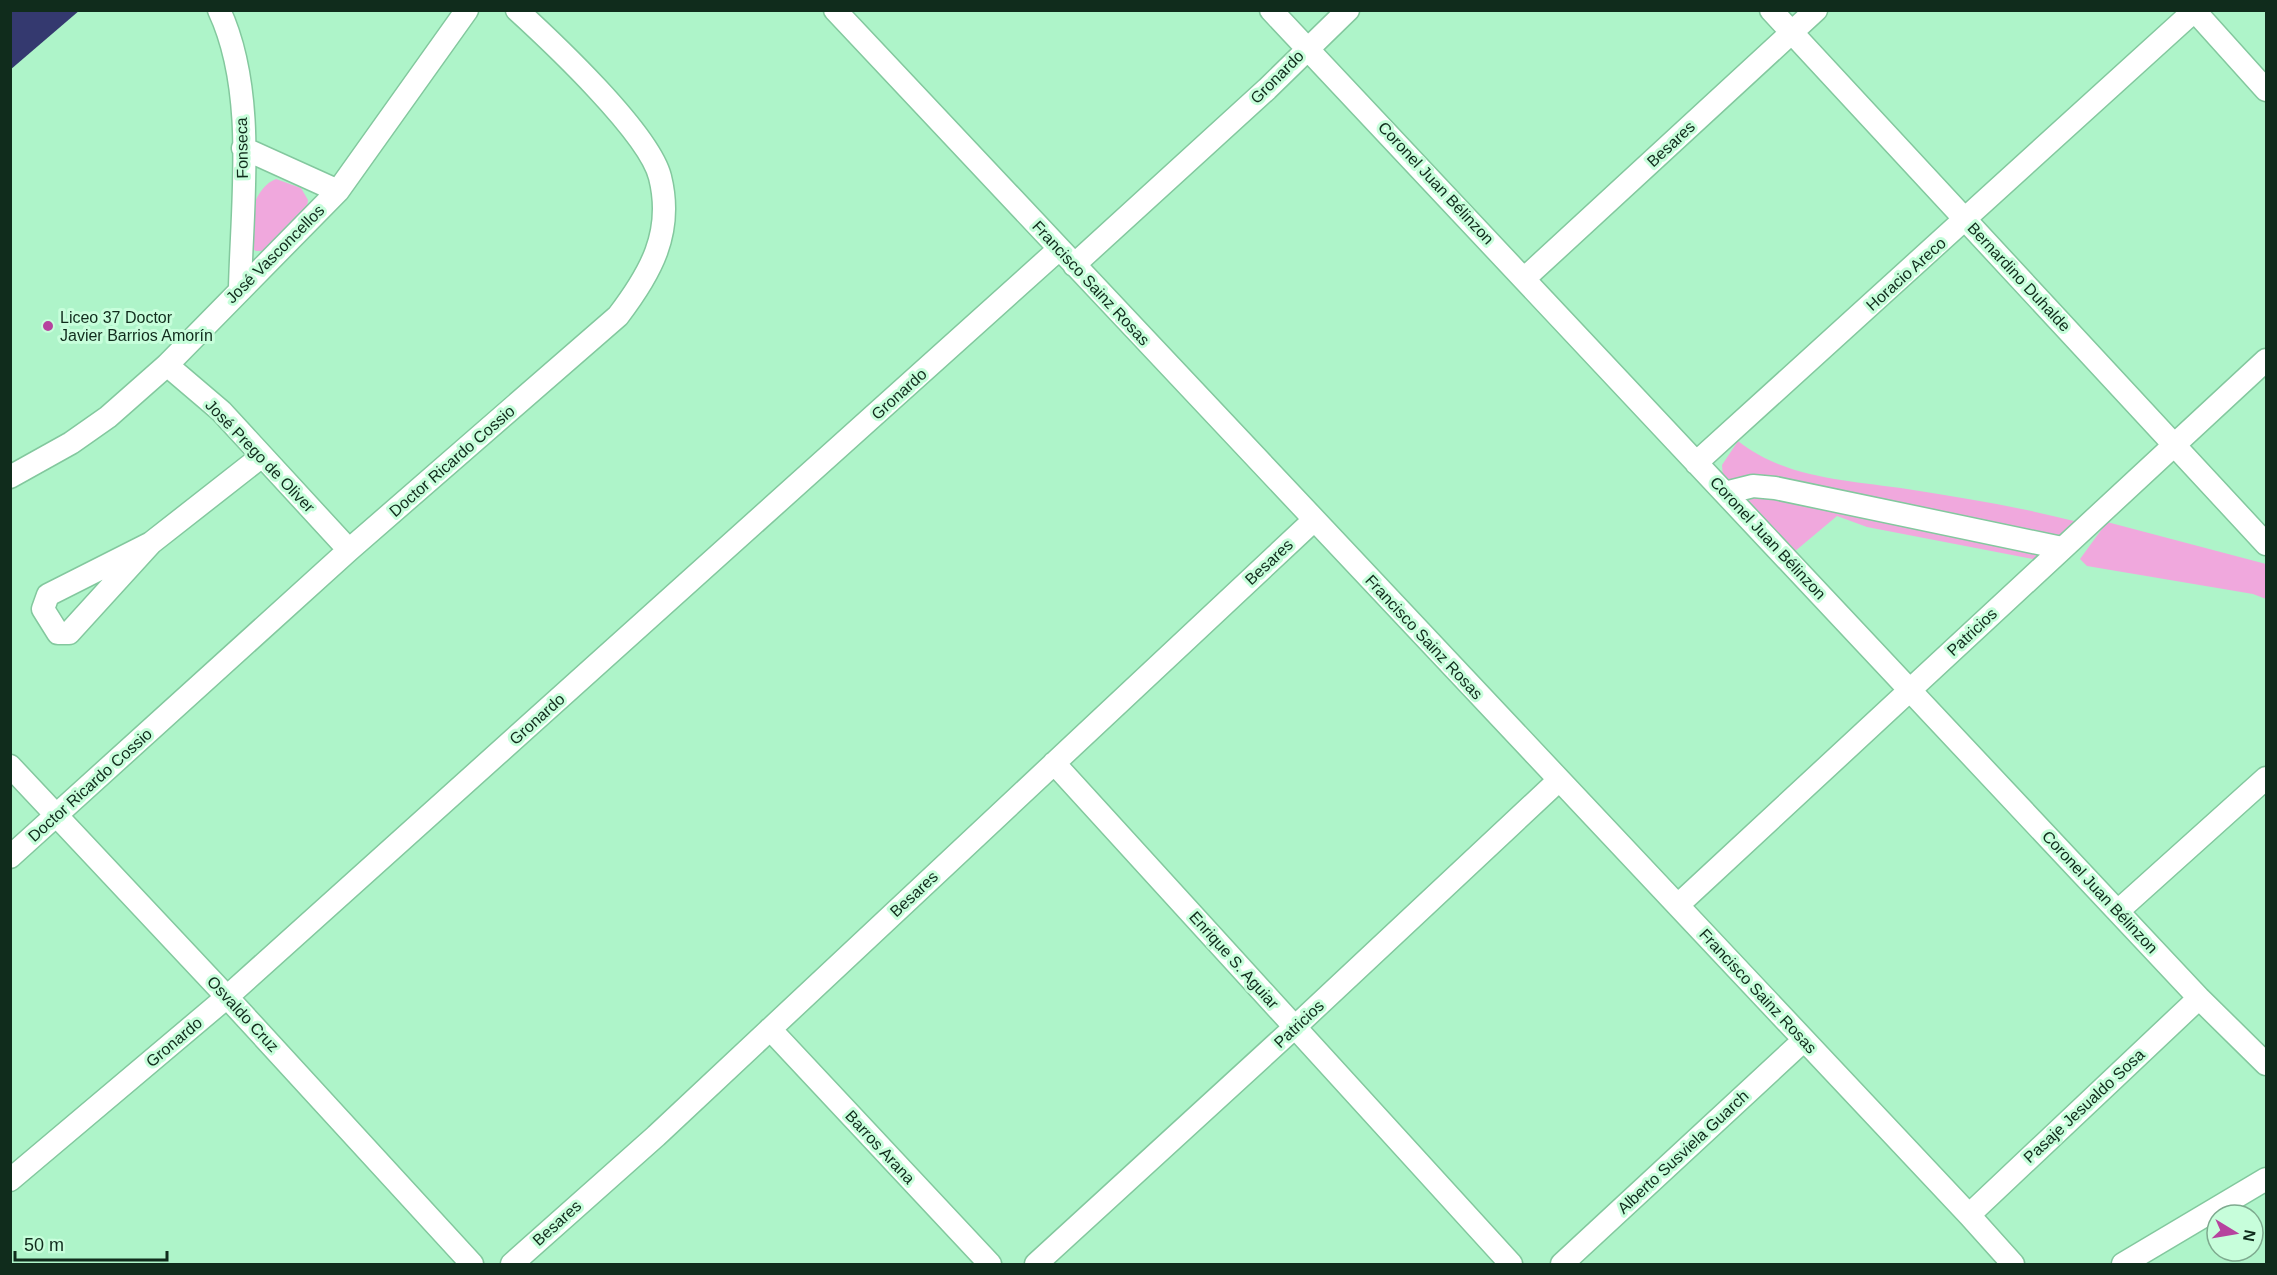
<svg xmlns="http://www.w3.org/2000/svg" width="2277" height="1275" font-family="Helvetica,sans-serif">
<rect width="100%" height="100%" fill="#aef4c9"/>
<path fill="#f0a8dd" d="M276 179 301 188 308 200 307 207 264 251H256L248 246C245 225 254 187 276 179Z
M1738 441C1786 479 1848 480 1907 489 1965 498 2025 508 2082 523L2043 561 1867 527 1837 516 1794 552 1723 477 1722 465Z
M2107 522 2266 564V599L2253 594 2087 566 2080 559Z"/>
<path fill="#34396f" d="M10 10H80L10 70Z"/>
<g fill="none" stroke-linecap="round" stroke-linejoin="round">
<defs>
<path id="minor" d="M219 10C257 91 242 201 240 288
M835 10 1969 1215 2013 1264
M1271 10 2199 998 2266 1064
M1771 10 2266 544
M2194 10 2266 90
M243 148 338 191
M1074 265 1267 89 1348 10
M1525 278 1816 10
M167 365 221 411 349 550
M1696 463 2195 10
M10 477 71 443 108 417 167 365 338 191 467 10
M1725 493 1753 486 1775 488 2062 548
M151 543 69 633H58L43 609 48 595 151 543 262 456
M1054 763 1511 1264
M10 766 227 997 472 1264
M10 857 349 550 618 316C650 274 674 233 660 177 649 133 552 42 517 10
M1678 905 2266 360
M2118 911 2266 778
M770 1029 990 1264
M10 1180 227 997 1058 250
M1969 1215 2199 998
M512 1264 656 1136 1314 520
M1036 1264 1295 1027 1559 780
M1562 1264 1804 1040
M2123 1264 2266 1179"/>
</defs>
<use href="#minor" stroke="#83c89e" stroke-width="25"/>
<use href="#minor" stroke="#fff" stroke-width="22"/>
</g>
<circle fill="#b6439e" stroke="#c7fedb" stroke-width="2" cx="48" cy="326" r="6"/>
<g text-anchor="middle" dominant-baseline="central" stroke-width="6" stroke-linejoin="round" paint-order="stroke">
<g font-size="16" fill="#102c1c" stroke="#c7fedb">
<text transform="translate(1277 77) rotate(-45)">Gronardo</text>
<text transform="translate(1671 144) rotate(-43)">Besares</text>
<text transform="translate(242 148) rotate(-91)">Fonseca</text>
<text transform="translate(1436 183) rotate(47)">Coronel Juan Bélinzon</text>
<text transform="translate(275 254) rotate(-45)">José Vasconcellos</text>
<text transform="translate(1906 274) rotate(-42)">Horacio Areco</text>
<text transform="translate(2019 277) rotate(47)">Bernardino Duhalde</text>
<text transform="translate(1091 283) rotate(47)">Francisco Sainz Rosas</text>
<text transform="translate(899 394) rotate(-42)">Gronardo</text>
<text transform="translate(260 456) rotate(46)">José Prego de Oliver</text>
<text transform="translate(452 461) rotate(-41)">Doctor Ricardo Cossio</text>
<text transform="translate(1768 538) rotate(47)">Coronel Juan Bélinzon</text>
<text transform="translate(1269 562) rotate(-43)">Besares</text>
<text transform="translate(1972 632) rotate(-43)">Patricios</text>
<text transform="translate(1424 637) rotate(47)">Francisco Sainz Rosas</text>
<text transform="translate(537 719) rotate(-42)">Gronardo</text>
<text transform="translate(90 785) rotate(-42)">Doctor Ricardo Cossio</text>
<text transform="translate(2100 892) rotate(47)">Coronel Juan Bélinzon</text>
<text transform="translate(914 894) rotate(-43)">Besares</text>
<text transform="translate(1234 960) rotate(48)">Enrique S. Aguiar</text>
<text transform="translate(1758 991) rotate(47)">Francisco Sainz Rosas</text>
<text transform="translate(243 1014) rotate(47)">Osvaldo Cruz</text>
<text transform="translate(1299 1024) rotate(-43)">Patricios</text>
<text transform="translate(174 1042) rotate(-40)">Gronardo</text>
<text transform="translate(2084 1106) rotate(-43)">Pasaje Jesualdo Sosa</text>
<text transform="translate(880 1147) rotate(47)">Barros Arana</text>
<text transform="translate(1683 1152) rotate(-43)">Alberto Susviela Guarch</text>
<text transform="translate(557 1223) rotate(-42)">Besares</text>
</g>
<g font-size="16" fill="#102c1c" stroke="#c7fedb" text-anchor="start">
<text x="60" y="317">Liceo 37 Doctor<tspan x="60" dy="18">Javier Barrios Amorín</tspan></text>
</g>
</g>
<rect width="2277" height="1275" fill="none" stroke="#102c1c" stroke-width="24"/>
<g transform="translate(2235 1233) rotate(101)"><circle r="28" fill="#c7fedb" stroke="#7eaa8f" stroke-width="1.5"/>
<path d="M0-4.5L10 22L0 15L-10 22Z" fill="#b6439e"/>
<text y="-9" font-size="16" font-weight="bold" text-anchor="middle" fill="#102c1c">N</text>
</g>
<path d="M15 1251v9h152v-9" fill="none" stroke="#102c1c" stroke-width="3"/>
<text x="24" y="1251" font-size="18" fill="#102c1c" stroke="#c7fedb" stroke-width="4.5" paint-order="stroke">50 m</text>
</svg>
